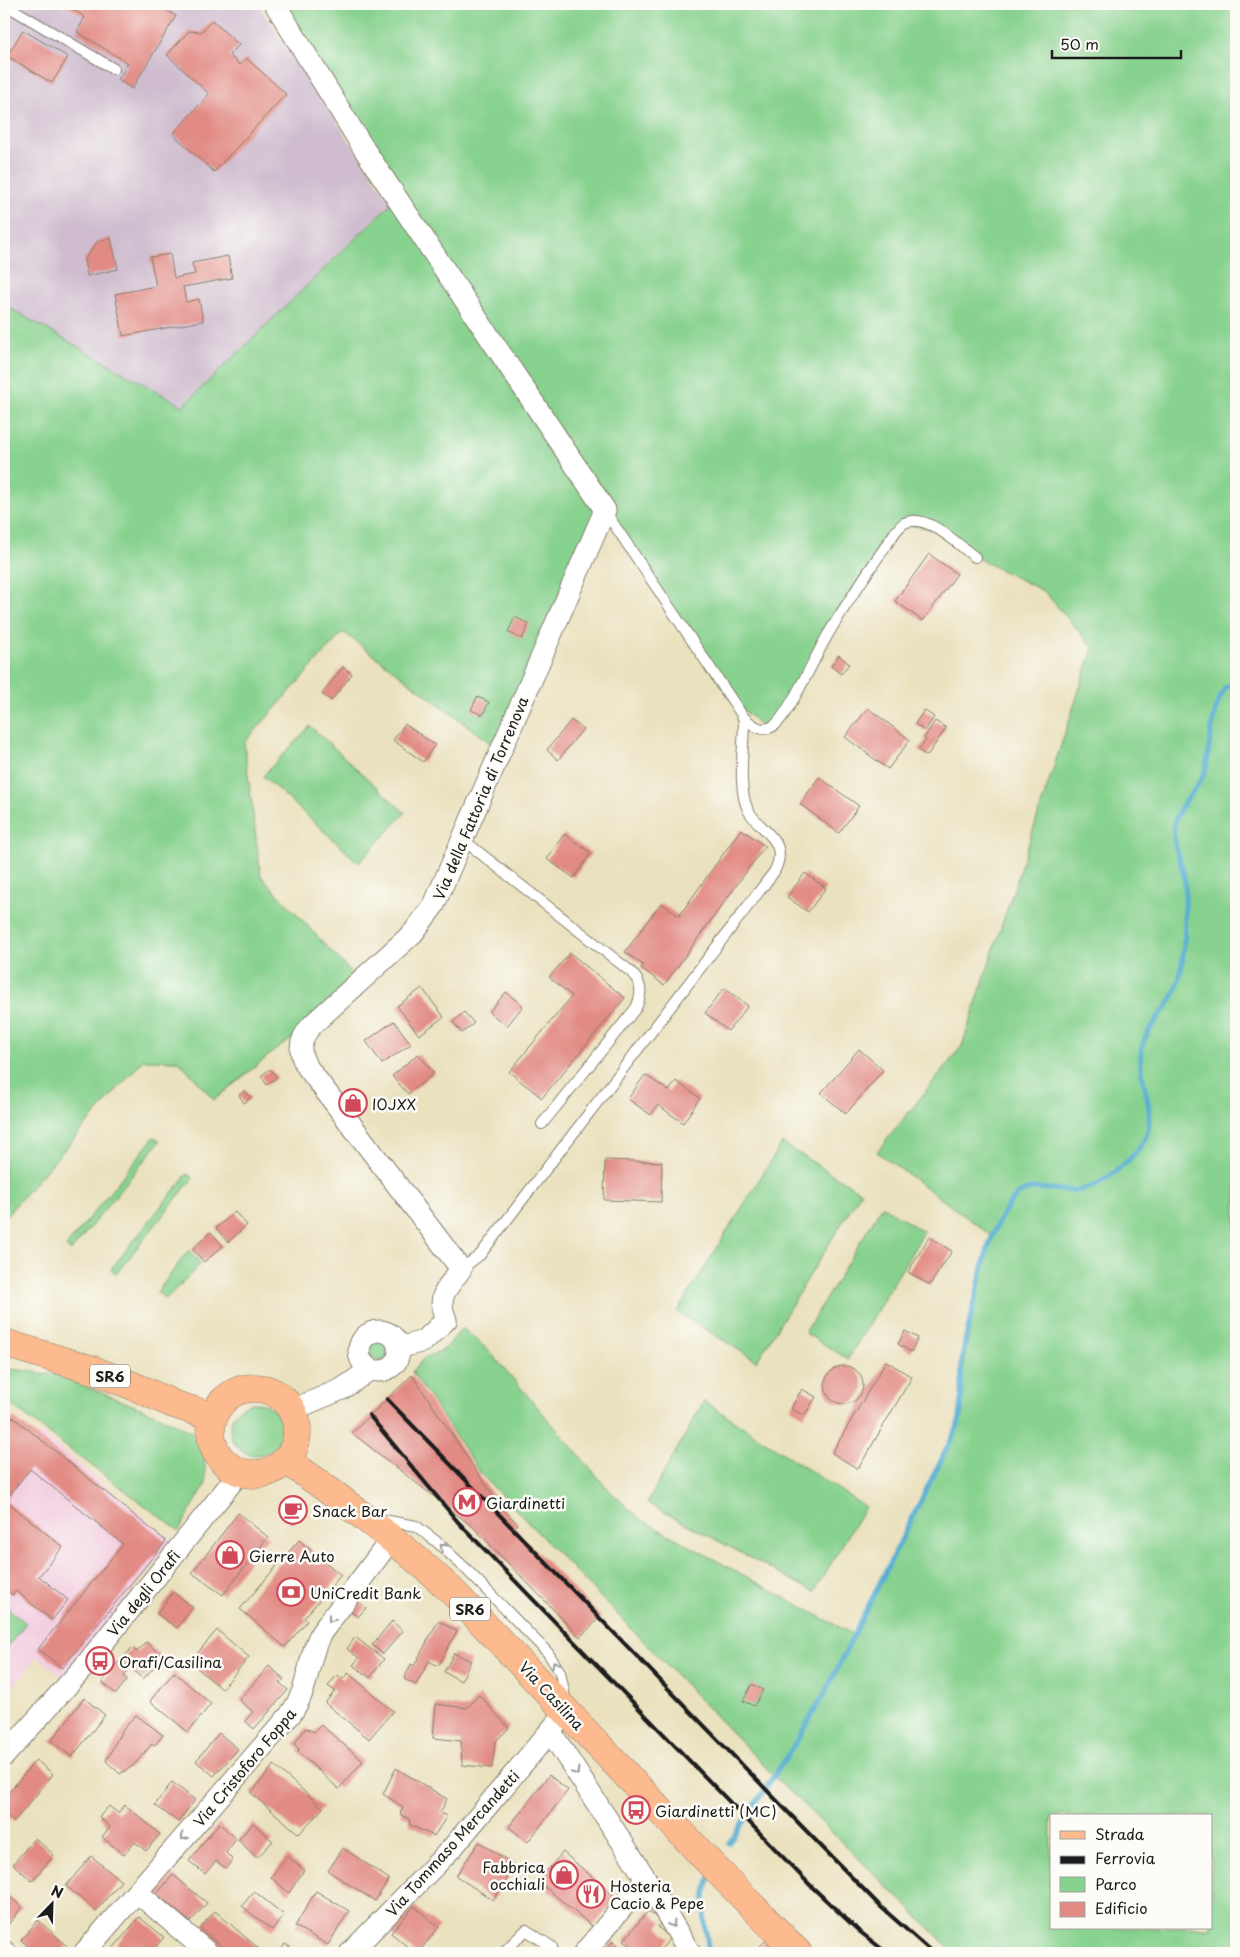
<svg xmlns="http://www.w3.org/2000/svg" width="1240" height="1957" font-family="'Playpen Sans',sans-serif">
<rect width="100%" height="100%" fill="#fdfcf7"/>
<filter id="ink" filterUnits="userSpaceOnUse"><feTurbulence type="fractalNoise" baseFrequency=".02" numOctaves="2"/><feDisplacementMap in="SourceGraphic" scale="10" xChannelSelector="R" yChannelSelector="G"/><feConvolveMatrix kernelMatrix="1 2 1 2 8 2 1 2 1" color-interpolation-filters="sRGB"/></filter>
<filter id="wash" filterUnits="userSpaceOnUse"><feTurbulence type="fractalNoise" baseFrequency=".0096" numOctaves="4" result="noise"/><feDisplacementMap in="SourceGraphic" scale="20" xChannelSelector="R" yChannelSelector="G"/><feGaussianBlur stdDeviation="1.12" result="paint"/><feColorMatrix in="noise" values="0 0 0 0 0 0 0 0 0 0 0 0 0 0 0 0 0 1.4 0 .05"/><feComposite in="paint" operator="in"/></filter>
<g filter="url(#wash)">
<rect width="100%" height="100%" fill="#eae1be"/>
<path fill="#f2cfe1" d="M41 1433 173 1541 63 1678 37 1656 4 1699V1480Z"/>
<path fill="#cfbdcf" d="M4 4H258L391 203 183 406 4 305Z"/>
<path fill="#88d28f" stroke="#527756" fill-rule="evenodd" d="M275 4H1236V1953H955L773 1775 481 1474 412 1372 424 1358 445 1349 462 1328 489 1351 610 1491 640 1519 854 1635 960 1420C962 1358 973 1295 992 1236L877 1152 962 1046 1093 648 1045 592 975 557 939 530 904 524 812 662 783 717 766 729 731 700 605 511 501 751 343 632 244 743 261 876 360 982 309 1028 278 1048 214 1100 179 1061 143 1060 4 1218V305L183 406 397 198ZM1051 1816H1211V1928H1051Z
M310 726 405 813 359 863 263 776Z
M154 1137 160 1141 71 1251 66 1247Z
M782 1143 861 1192 757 1361 677 1312Z
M187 1174 193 1178 116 1274 111 1269Z
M882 1206 924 1232 848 1359 805 1333Z
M189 1250 201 1264 166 1299 157 1292Z
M369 1351a10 10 0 1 1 20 0a10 10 0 1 1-20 0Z
M11 1369 56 1375 155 1414 203 1438 206 1483 179 1531 4 1400V1378Z
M704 1401 865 1507 814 1592 647 1503Z
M230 1429a26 26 0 1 1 52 0a26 26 0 1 1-52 0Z
M4 1605 26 1623 4 1651Z"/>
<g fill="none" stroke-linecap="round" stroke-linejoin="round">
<path stroke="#56add3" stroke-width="5" d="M729 1843 795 1744 826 1691 957 1428C965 1405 960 1383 962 1360 964 1340 970 1320 975 1301 983 1266 990 1225 1015 1197 1029 1181 1062 1193 1081 1190 1103 1186 1138 1156 1146 1136 1158 1107 1135 1077 1142 1047 1148 1022 1173 1008 1179 980 1185 954 1185 929 1185 903 1185 894 1186 885 1184 877 1181 859 1172 845 1174 826 1177 803 1198 792 1205 771 1208 761 1208 751 1210 741 1212 726 1215 712 1219 699L1225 688 1236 682
M709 1953C705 1924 700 1906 710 1877"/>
</g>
<g id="blocks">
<path fill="#e28a84" d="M63 4H168L165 9 176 16 132 89 118 80 128 63 77 32 85 17Z
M212 20 239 45 229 55 240 65 246 58 286 94 214 172 173 134 209 94 167 55 189 31 201 32Z
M23 30 68 57 52 83 7 56Z
M111 238 118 269 87 276 84 260 98 241Z
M170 254 174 278 195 274 192 263 228 256 232 278 183 287 186 302 199 299 203 321 123 336 115 294 156 286 150 257Z
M929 554 957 574 923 621 895 601Z
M515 617 529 624 522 639 508 632Z
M839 655 849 664 841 674 831 666Z
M343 667 352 674 331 701 322 694Z
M477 697 489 702 483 715 471 710Z
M868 708 910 740 888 769 845 737Z
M924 710 934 717 925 731 915 724Z
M571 720 583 729 558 760 547 750Z
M935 721 946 728 927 756 918 750 926 740 924 738Z
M405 724 435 745 423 762 393 740Z
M819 777 859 806 839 833 800 804Z
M741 829 765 846 664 985 641 968 643 965 625 952 661 903 679 916Z
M564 834 591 853 574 878 547 859Z
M805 873 826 888 808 912 787 897Z
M570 953 625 998 542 1098 509 1072 572 996 549 977Z
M422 988 444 1017 419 1035 397 1006Z
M724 988 748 1006 728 1031 705 1013Z
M506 992 523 1006 507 1026 489 1012Z
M464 1012 474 1023 462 1033 453 1022Z
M394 1021 411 1044 382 1064 366 1041Z
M859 1049 883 1070 846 1114 821 1093Z
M418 1054 434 1073 408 1094 392 1076Z
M270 1069 277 1077 267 1085 261 1076Z
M645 1075 669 1091 676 1081 700 1098 683 1123 658 1105 651 1115 628 1099Z
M245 1090 251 1098 244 1103 239 1095Z
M605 1160 662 1162 661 1202 604 1200Z
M235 1212 247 1225 228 1242 216 1228Z
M211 1232 223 1246 204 1262 192 1249Z
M929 1237 952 1251 930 1285 908 1272Z
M905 1331 918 1338 911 1352 898 1344Z
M886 1361 912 1377 858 1469 832 1453Z
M825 1385a19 19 0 1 1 38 0a19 19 0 1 1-38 0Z
M412 1375 500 1506 518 1524 514 1528 601 1617 580 1637 473 1527 352 1433Z
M802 1389 816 1397 804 1416 791 1408Z
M13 1417 166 1541 62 1668 38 1649 123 1544 30 1469 5 1500 63 1547 39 1576 68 1600 52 1620 16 1591 12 1595 4 1588V1455L8 1450 4 1447V1429Z
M293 1497 306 1509 293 1524 280 1512Z
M238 1513 268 1537 223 1595 192 1573Z
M299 1540 341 1575 304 1618 307 1621 285 1647 240 1609Z
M173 1592 193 1607 177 1628 157 1614Z
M355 1599 366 1608 358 1617 348 1609Z
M392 1621 403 1631 383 1654 372 1645Z
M438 1621 457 1631 438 1666 429 1661 416 1685 404 1679 411 1664 414 1666Z
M217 1630 249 1657 222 1689 190 1662Z
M355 1637 384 1659 370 1678 353 1665 359 1658 347 1649Z
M146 1642 163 1657 143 1679 121 1660 132 1648 137 1652Z
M454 1653 471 1661 461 1681 444 1672Z
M118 1662 128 1670 124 1676 127 1680 116 1694 102 1682Z
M269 1666 284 1679 280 1683 288 1690 254 1729 245 1721 253 1712 239 1700Z
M174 1672 211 1704 188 1732 150 1701Z
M348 1673 393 1711 369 1739 325 1703 335 1691 328 1686 337 1675 343 1679Z
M752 1684 763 1690 754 1706 743 1701Z
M479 1695 509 1728 495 1742 492 1768 462 1765 461 1741 433 1738 436 1704 467 1708Z
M84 1698 105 1715 72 1757 51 1741Z
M136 1715 163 1735 155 1745 152 1744 133 1766 120 1774 106 1761 121 1732Z
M321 1725 363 1761 339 1789 298 1752 299 1749 294 1744 306 1728 314 1732Z
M219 1733 238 1749 214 1776 196 1761Z
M36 1760 53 1774 14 1822 4 1813V1798Z
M274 1765 323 1808 299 1834 251 1793Z
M396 1768 447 1799 440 1813 447 1816 434 1836 410 1825 409 1819 400 1814 403 1807 383 1794Z
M549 1775 568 1790 528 1842 509 1827Z
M172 1782 195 1800 178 1822 155 1805Z
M125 1805 160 1834 146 1851 135 1842 124 1855 102 1837 110 1827 99 1817 109 1806 118 1813Z
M219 1823 236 1839 226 1853 233 1860 226 1868 216 1861 205 1874 189 1861Z
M253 1823 273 1841 257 1858 238 1840Z
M35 1838 54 1855 32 1881 13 1864Z
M479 1842 516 1866 493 1900 456 1876Z
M343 1848 389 1879 375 1901 328 1871Z
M563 1852 617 1898 593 1927 538 1881Z
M91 1856 121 1881 96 1911 66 1886Z
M287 1856 304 1870 289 1893 271 1877Z
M173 1875 207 1903 190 1922 157 1894Z
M254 1891 284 1915 272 1930 242 1906Z
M316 1891 349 1911 328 1945 295 1926Z
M4 1892 22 1907 7 1926 4 1923Z
M414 1906 439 1927 418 1953H415L391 1933Z
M215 1911 258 1948 253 1953H229L200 1928Z
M648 1911 662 1922 658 1927 670 1938 658 1953H640L624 1940Z
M139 1917 164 1937 151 1953H114L111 1951Z
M38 1920 67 1946 60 1953H36L21 1940Z
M766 1940 778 1952 777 1953H761L757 1949Z
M613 1941 628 1953H603Z
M285 1944 300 1953H279Z"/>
</g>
</g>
<g filter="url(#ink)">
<use href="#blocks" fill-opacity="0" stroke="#837e6d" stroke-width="1"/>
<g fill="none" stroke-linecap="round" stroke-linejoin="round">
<defs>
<path id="service" d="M4 4 114 69
M742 716C752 725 762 734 775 725 789 714 816 655 827 636 848 600 872 566 896 531 898 529 901 525 904 523 927 512 958 545 975 557
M462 839 630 971C642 983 643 992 636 1008L542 1124
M461 1269 480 1255 774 872C791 840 760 832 748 810 737 787 744 746 744 721L742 715 605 511
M378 1519 416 1526 437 1542 465 1568 548 1653 560 1672 566 1702
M503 1953 526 1930 552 1947 548 1953"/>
<path id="minor" d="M275 4 364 149 605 510 434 905 413 933 313 1024C300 1038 296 1051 308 1068L461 1269C447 1289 436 1295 446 1320L424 1341 398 1348
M359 1351a20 20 0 1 1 40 0a20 20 0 1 1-40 0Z
M292 1410 342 1389 371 1369
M550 1731 646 1879 690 1953
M4 1756 83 1668 240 1472
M137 1892 208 1953
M4 1951 6 1953
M84 1953 290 1715C311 1686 306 1661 321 1633L392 1538
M350 1953 452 1848 567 1711
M584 1953 646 1879"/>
<path id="primary" d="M4 1343 93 1370 138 1388 173 1404 214 1417
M211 1431a43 43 0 1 1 86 0a43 43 0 1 1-86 0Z
M286 1460C345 1501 402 1544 455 1594L708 1861 798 1953"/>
</defs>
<use href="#service" stroke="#837e6d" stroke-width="12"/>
<use href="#minor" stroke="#837e6d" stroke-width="23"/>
<use href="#primary" stroke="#837e6d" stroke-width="29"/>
<use href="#service" stroke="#fff" stroke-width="10"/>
<use href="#minor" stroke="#fff" stroke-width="21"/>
<use href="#primary" stroke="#fcba8e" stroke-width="28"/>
<path stroke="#1c1c1c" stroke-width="4" d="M387 1399 821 1846 881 1907 933 1953
M369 1415 458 1522 812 1887 859 1931 887 1953"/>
</g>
<defs><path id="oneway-chevron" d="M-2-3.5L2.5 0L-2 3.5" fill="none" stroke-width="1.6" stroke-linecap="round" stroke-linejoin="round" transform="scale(1.25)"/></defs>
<g stroke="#999">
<use href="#oneway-chevron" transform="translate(443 1547) rotate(-137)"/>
<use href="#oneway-chevron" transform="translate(331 1619) rotate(127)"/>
<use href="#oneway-chevron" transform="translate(555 1664) rotate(-120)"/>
<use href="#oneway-chevron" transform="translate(576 1772) rotate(58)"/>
<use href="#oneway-chevron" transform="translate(184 1837) rotate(131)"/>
<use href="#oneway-chevron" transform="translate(672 1924) rotate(59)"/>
</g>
</g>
<defs>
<symbol id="shop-ring" viewBox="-11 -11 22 22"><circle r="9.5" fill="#fdfcf7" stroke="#d1495b" stroke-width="1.5"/><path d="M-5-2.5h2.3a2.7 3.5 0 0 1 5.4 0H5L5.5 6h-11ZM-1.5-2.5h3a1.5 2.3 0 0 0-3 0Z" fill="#d1495b"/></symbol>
<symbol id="metro-ring" viewBox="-11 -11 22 22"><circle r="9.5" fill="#fdfcf7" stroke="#d1495b" stroke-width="1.5"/><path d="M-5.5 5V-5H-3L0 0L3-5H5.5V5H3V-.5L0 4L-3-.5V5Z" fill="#d1495b"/></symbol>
<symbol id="cafe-ring" viewBox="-11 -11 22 22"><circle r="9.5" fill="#fdfcf7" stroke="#d1495b" stroke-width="1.5"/><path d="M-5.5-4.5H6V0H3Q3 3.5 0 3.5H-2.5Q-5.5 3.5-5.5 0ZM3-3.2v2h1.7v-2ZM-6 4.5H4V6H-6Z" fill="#d1495b"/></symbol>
<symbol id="bank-ring" viewBox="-11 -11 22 22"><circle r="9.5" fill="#fdfcf7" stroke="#d1495b" stroke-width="1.5"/><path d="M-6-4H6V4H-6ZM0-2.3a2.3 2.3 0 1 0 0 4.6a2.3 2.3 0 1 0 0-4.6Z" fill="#d1495b"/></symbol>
<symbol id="bus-ring" viewBox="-11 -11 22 22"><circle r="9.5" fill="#fdfcf7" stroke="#d1495b" stroke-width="1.5"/><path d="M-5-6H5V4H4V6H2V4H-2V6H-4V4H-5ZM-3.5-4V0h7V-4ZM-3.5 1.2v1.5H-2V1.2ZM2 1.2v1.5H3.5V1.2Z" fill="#d1495b"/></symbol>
<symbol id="restaurant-ring" viewBox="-11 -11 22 22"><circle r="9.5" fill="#fdfcf7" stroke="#d1495b" stroke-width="1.5"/><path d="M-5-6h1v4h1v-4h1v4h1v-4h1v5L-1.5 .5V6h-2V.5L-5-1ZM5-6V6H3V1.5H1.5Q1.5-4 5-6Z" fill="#d1495b"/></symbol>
</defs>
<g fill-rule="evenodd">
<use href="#shop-ring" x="337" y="1087" width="32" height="32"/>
<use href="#metro-ring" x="451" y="1486" width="32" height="32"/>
<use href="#cafe-ring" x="277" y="1494" width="32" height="32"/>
<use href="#shop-ring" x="214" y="1539" width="32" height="32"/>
<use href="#bank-ring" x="275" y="1576" width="32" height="32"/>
<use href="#bus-ring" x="84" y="1645" width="32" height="32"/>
<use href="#bus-ring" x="620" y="1794" width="32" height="32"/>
<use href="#shop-ring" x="548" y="1859" width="32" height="32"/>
<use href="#restaurant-ring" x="575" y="1878" width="32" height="32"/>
</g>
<g text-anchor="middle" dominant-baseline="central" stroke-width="5" stroke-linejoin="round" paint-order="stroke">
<g fill="#fdfcf7" stroke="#605f5e" stroke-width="1">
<rect x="90" y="1364.5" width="40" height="23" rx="4"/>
<rect x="450" y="1597.5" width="40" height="23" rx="4"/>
</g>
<g font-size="14" font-weight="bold" fill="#1c1c1c">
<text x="110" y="1376">SR6</text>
<text x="470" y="1609">SR6</text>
</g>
<g font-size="15" fill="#1c1c1c" stroke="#fdfcf7">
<text transform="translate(480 798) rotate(-67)">Via della Fattoria di Torrenova</text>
<text transform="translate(143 1593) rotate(-51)">Via degli Orafi</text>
<text transform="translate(552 1695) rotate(47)">Via Casilina</text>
<text transform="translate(244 1767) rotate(-50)">Via Cristoforo Foppa</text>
<text transform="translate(452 1843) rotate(-48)">Via Tommaso Mercandetti</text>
</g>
<g font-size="15" fill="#1c1c1c" stroke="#fdfcf7" text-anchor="start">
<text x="372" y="1103">I0JXX</text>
<text x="486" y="1502">Giardinetti</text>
<text x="312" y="1510">Snack Bar</text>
<text x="249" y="1555">Gierre Auto</text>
<text x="310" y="1592">UniCredit Bank</text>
<text x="119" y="1661">Orafi/Casilina</text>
<text x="655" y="1810">Giardinetti (MC)</text>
<text x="545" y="1866" text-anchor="end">Fabbrica<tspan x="545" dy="17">occhiali</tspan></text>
<text x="610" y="1885">Hosteria<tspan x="610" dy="17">Cacio &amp; Pepe</tspan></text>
</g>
</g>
<rect width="1240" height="1957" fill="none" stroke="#fdfcf7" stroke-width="20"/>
<rect x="1050" y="1814" width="162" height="115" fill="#fdfcf7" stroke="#a3a29f"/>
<rect x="1060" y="1831" width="25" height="8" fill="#fcba8e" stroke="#a3a29f"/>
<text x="1095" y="1840" font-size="15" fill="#1c1c1c">Strada</text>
<rect x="1060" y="1856" width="25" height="8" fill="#1c1c1c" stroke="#a3a29f"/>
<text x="1095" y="1864" font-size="15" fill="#1c1c1c">Ferrovia</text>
<rect x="1060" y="1877" width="25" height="15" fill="#88d28f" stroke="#a3a29f"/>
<text x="1095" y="1890" font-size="15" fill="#1c1c1c">Parco</text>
<rect x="1060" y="1902" width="25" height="15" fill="#e28a84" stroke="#a3a29f"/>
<text x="1095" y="1914" font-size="15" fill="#1c1c1c">Edificio</text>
<g transform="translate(52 1904) rotate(23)" stroke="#fdfcf7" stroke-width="4" paint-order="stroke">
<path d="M0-4L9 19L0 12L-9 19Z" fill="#1c1c1c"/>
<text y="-8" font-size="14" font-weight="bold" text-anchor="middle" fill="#1c1c1c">N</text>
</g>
<path d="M1052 50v8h129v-8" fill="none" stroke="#1c1c1c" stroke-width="2.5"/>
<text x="1060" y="50" font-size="15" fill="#1c1c1c" stroke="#fdfcf7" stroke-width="4" paint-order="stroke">50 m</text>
</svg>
